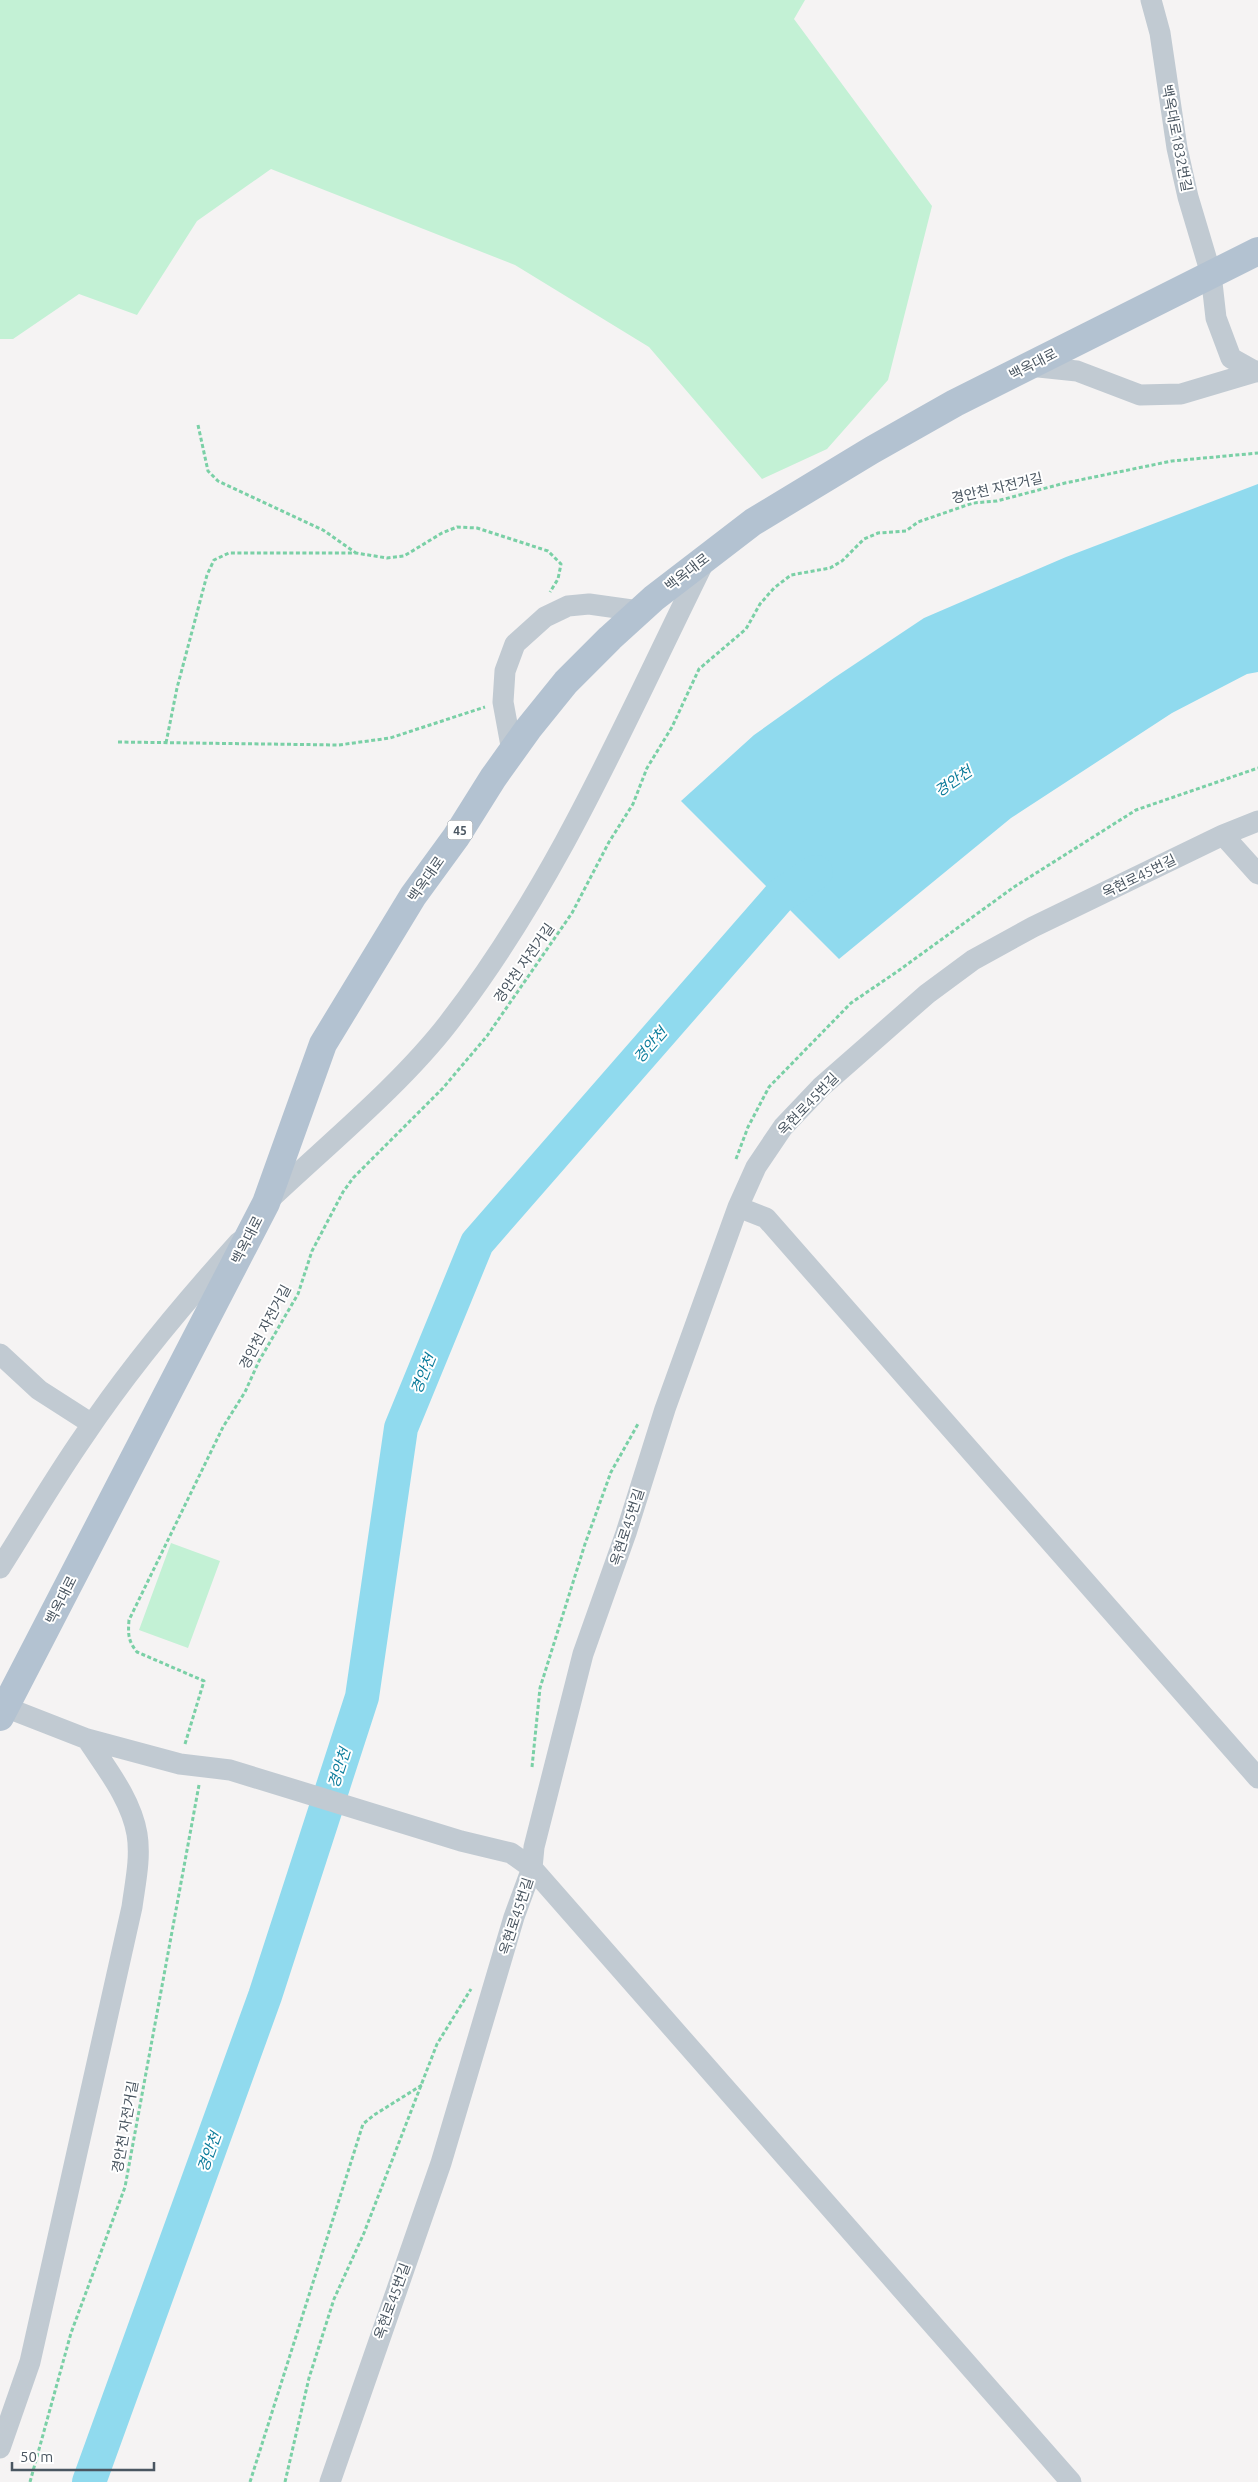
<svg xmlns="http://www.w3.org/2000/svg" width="1258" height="2482" font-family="Ubuntu,'Noto Sans KR',sans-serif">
<rect width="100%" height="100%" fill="#f5f3f3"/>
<path fill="#c3f1d5" d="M0 0H805L794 19 932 206 888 380 827 449 762 479 649 347 515 265 271 169 197 221 137 315 79 294 13 339H0Z
M171 1543 220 1561 188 1648 139 1630Z"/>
<path fill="#90daee" d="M1258 484V672L1247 674 1172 713 1011 818 839 959 681 801 754 735 834 678 924 618 1066 557Z"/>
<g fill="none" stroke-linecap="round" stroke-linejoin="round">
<path stroke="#90daee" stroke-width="34" d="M89 2482 265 1996 362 1697 401 1428 477 1243 780 896 816 872"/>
<path stroke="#7ad0a6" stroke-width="3" stroke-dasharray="4 2.5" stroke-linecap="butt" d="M198 425 208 471 218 481 323 530 356 553
M118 742 339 745 390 738 485 707
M166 743 177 688 207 575 214 560 229 553H356L387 558 404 556 442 533 457 527 477 528 548 551 561 564 558 579 550 592
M736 1159 748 1127 769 1087 851 1003 898 971 1014 887 1136 810 1258 768
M185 1744 204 1681 137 1652C128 1641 128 1634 129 1620L223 1427 245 1392 259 1361 298 1294 312 1251 343 1192 353 1178 443 1088 487 1036 572 913 609 842 633 804 647 768 672 727 699 669 746 629 760 604 774 588 791 575 830 568 842 561 864 539 878 533 906 531 918 522 973 503 997 501 1065 483 1172 461 1258 453
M532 1767 540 1688 585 1544 611 1472 638 1424
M30 2482 71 2333 125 2187 199 1785
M250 2482 363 2124 374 2115 422 2085
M285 2482 309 2378 334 2299 364 2233 437 2044 471 1989"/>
<path stroke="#c1cad2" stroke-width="21" d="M1151 0 1160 33 1177 148 1188 197 1211 274 1216 318 1231 358 1256 372
M1029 366 1077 371 1140 395 1181 394 1258 371
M512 751 503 702 505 671 515 644 545 617 568 606 589 604 639 611
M1223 835 1258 874
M268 1201C327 1145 401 1085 450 1021 558 881 627 717 705 560
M738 1207 766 1218 1258 1778
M0 1354 39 1390 92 1424
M0 1568C28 1524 54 1479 84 1436 130 1367 183 1304 239 1242
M5 1707 87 1739 180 1764 230 1770 461 1841 511 1853 532 1868 1071 2482
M0 2448 30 2362 132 1907C135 1884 141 1858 137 1834 131 1799 106 1768 87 1739
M330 2482 441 2163 514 1917 532 1868 534 1847 583 1654 626 1533 665 1409 738 1207 756 1167 783 1127 821 1087 927 994 973 960 1033 927 1223 835 1258 821"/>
<path stroke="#b3c2d1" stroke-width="28" d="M0 1717 266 1203 323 1044 413 896 456 837 493 778 528 729 566 682 610 638 654 598 753 522 872 450 955 403 1258 251"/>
</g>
<g text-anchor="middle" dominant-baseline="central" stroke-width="4" stroke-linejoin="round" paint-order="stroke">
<rect fill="#fff" stroke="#808990" stroke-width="1" x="447.5" y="820.5" width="25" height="19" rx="4"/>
<g font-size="12" font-weight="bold" fill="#4a5661">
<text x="460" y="830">45</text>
</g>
<g font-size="14" fill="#4a5661" stroke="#fff">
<text transform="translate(1177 138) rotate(79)">백옥대로1832번길</text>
<text transform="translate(1033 364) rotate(-27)">백옥대로</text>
<text transform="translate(997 488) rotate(-13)">경안천 자전거길</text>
<text transform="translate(687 572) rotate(-38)">백옥대로</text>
<text transform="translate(1139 876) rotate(-26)">옥현로45번길</text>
<text transform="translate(426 879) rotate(-55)">백옥대로</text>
<text transform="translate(524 963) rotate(-55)">경안천 자전거길</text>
<text transform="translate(808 1104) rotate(-46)">옥현로45번길</text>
<text transform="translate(247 1240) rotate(-63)">백옥대로</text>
<text transform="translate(265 1327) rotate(-62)">경안천 자전거길</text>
<text transform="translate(627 1527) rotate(-72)">옥현로45번길</text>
<text transform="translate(61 1600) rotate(-63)">백옥대로</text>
<text transform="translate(516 1916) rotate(-72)">옥현로45번길</text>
<text transform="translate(125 2127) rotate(-80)">경안천 자전거길</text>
<text transform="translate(392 2301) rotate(-70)">옥현로45번길</text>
</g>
<g font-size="15" font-style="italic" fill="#0c7c9b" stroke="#fff">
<text transform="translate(953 781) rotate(-34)">경안천</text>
<text transform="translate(650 1045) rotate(-49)">경안천</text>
<text transform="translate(423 1374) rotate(-68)">경안천</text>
<text transform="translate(339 1768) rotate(-72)">경안천</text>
<text transform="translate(209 2152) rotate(-70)">경안천</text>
</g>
</g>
<path d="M12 2462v8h142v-8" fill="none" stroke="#4a5661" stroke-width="2.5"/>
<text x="20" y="2462" font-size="15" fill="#4a5661" stroke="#ffffff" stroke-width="4" paint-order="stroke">50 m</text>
</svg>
